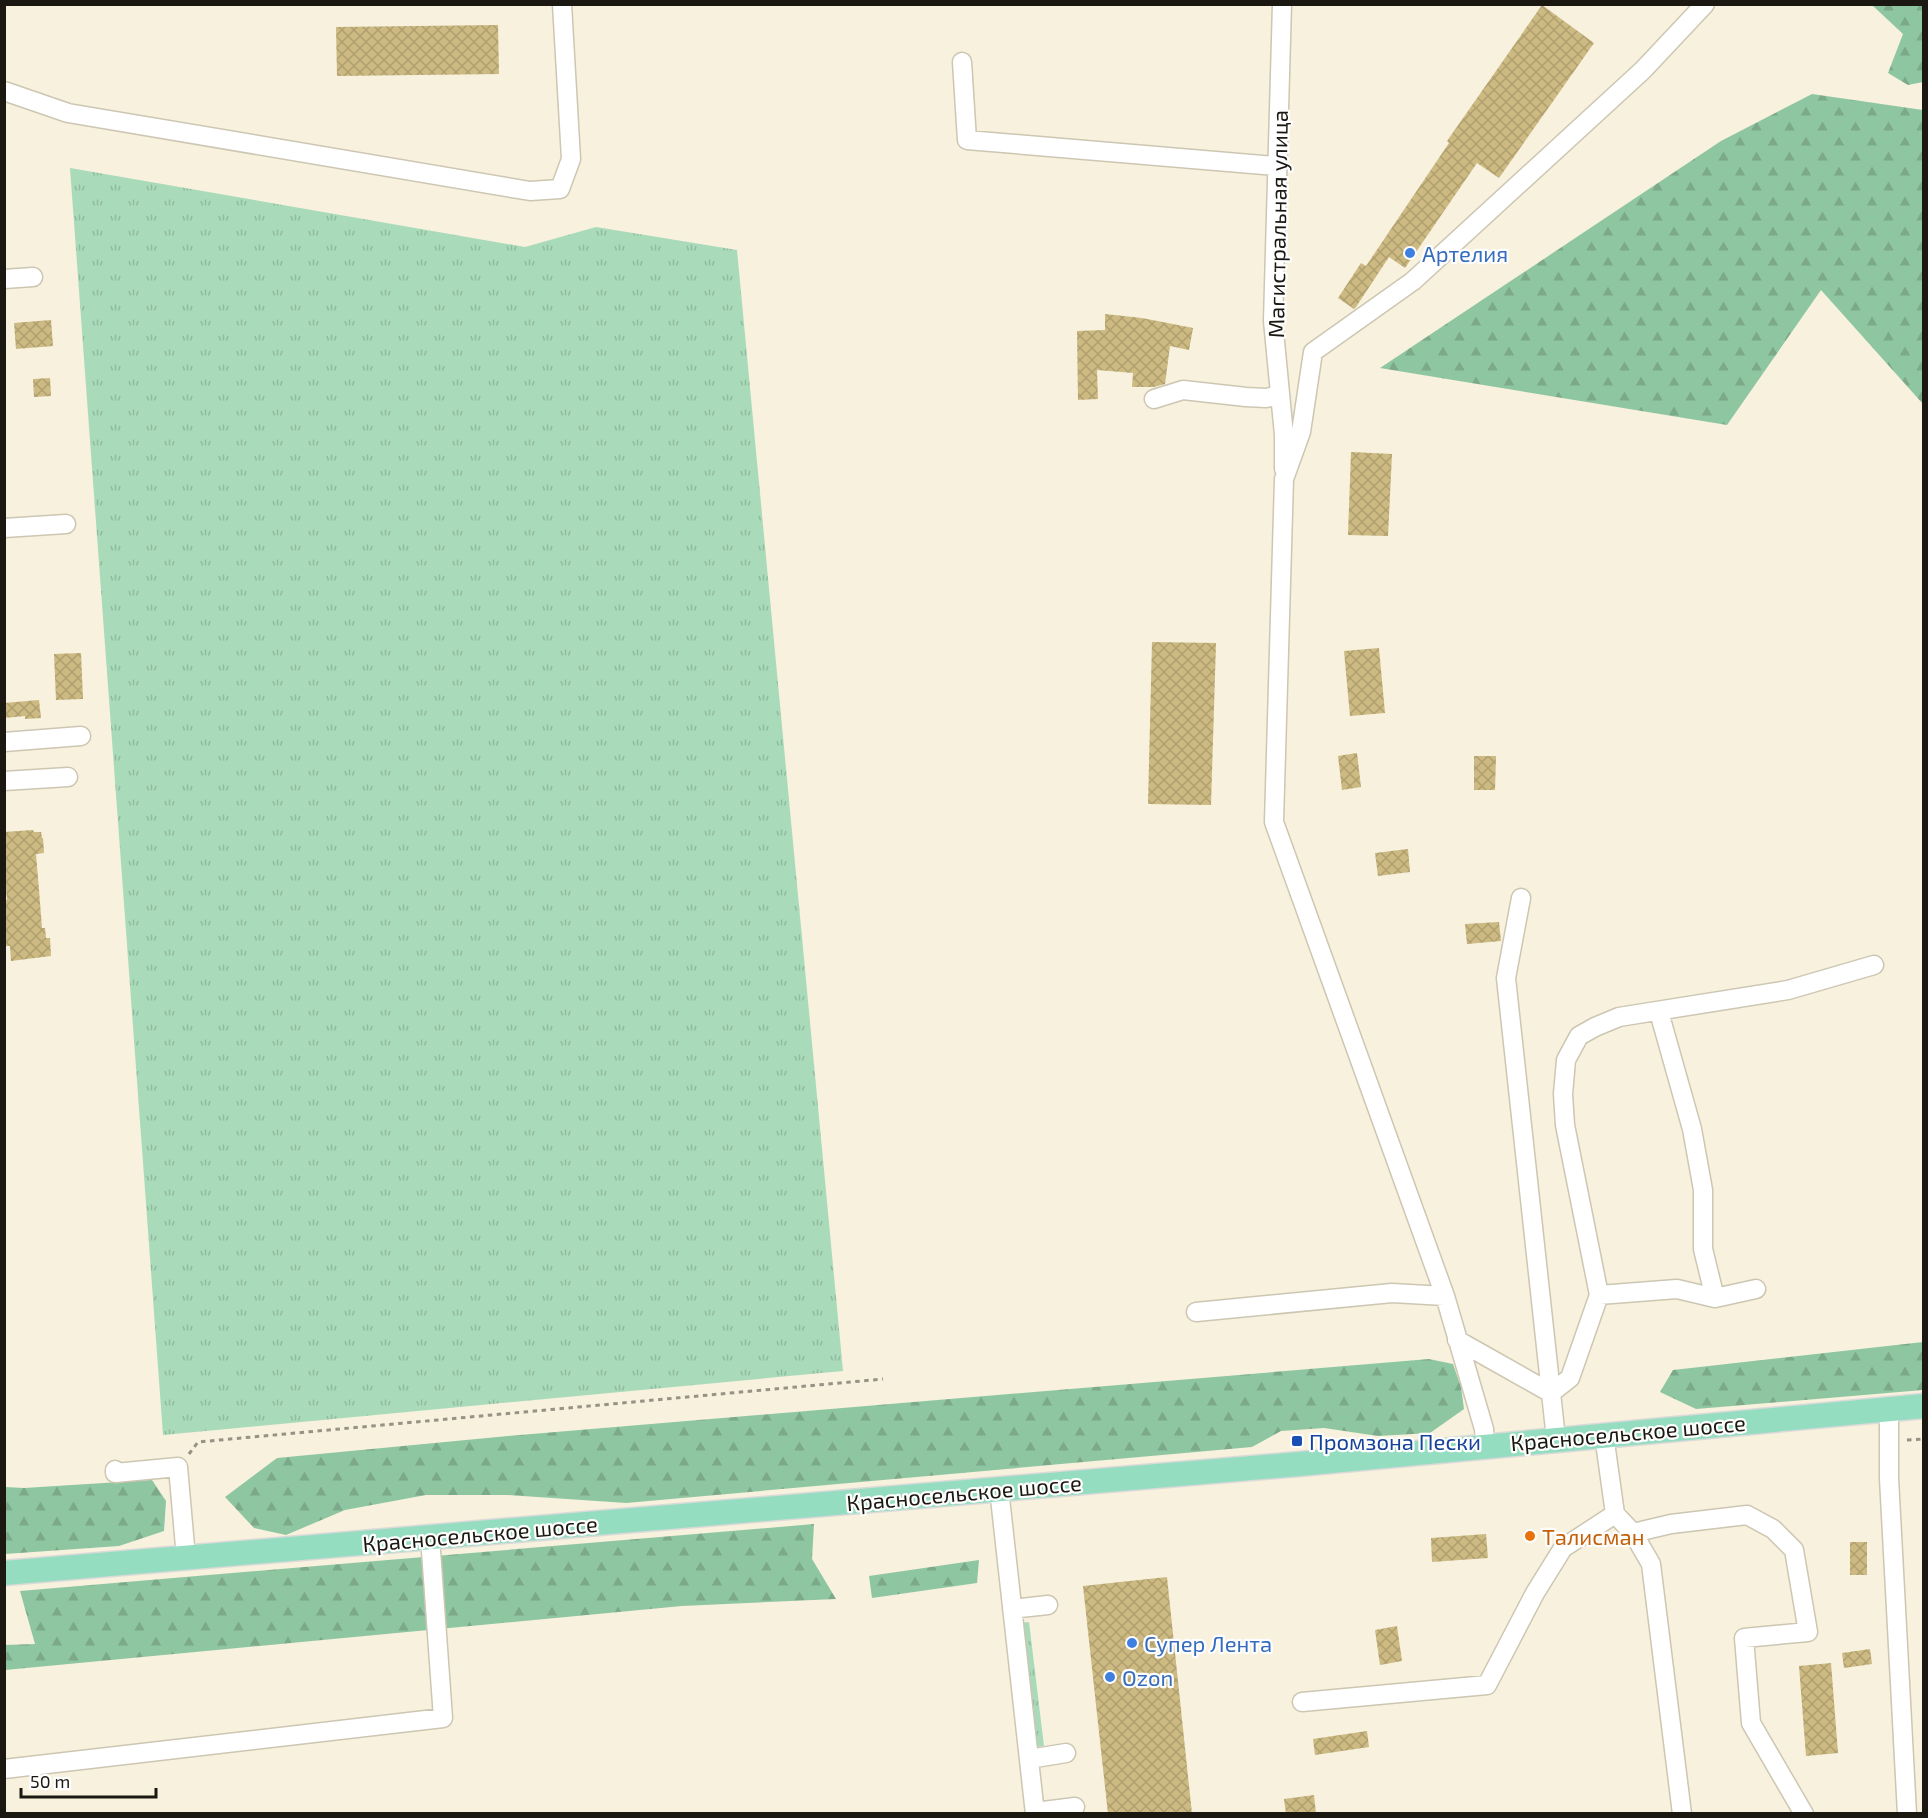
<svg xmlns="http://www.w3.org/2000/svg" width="1928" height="1818" font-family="'Exo 2',sans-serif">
<defs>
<pattern id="grass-tufts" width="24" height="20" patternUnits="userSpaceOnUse" patternTransform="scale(1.5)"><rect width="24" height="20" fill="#a9dbba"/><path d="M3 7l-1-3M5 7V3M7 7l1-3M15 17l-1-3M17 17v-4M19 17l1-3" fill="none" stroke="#91bb9f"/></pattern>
<pattern id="forest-firs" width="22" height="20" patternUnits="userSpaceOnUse" patternTransform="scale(1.5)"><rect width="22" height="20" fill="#8fc6a2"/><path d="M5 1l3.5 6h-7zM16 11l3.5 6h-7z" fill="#7ba98a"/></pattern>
<pattern id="building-cross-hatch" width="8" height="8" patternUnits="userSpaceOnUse" patternTransform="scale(1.5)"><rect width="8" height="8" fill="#ccba82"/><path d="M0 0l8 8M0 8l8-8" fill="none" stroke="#af9f6f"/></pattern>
</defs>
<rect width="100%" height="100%" fill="#f7f1dd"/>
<path fill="url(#grass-tufts)" d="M70 168 525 247 596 227 737 250 843 1371 163 1435Z
M1029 1622 1044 1746 1035 1747 1020 1623Z"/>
<path fill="url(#forest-firs)" d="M1872 5H1923V82L1908 85 1888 73 1903 34Z
M1812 94 1923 110V404L1821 290 1727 425 1380 368 1721 141Z
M1923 1342V1390L1696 1409 1660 1392 1673 1370Z
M1429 1359 1453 1364 1461 1387 1464 1409 1430 1433 1378 1436 1324 1428 1281 1431 1252 1447 626 1503 508 1495H426L345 1510 286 1535 254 1528 225 1497 277 1458 508 1436Z
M152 1480 166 1501 164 1531 119 1546 5 1554V1487L24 1488Z
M814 1524 812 1559 836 1599 682 1606 5 1670 4 1645 35 1644 20 1591Z
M979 1560 977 1583 872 1598 869 1576Z"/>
<path fill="url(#building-cross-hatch)" d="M1542 5 1594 43 1499 178 1477 163 1405 268 1389 257 1356 307 1354 309 1338 298 1361 263 1366 266 1449 143 1447 141Z
M498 25 499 74 337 76 336 27Z
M1105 314 1142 318 1193 328 1189 350 1170 346 1165 384 1154 387H1132L1133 373 1097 370 1098 399 1078 400 1077 331 1105 330Z
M51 320 53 346 16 349 14 323Z
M50 378 51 396 34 397 33 379Z
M1351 452 1392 454 1388 536 1348 535Z
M1152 642 1216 643 1211 805 1148 804Z
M1379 648 1385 713 1350 716 1344 651Z
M81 653 83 699 56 700 54 654Z
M39 700 41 718 25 719V716L4 718V703Z
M1357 753 1361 787 1342 790 1338 756Z
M1474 756H1496L1495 790H1474Z
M33 830 34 832H41L42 838H43L44 853 36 854 39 890 42 928H45L46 938H50L51 956 11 961 10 946H6L4 920V900H7L4 872V832Z
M1408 849 1410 872 1378 876 1375 853Z
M1499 922 1501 941 1467 944 1465 924Z
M1486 1534 1488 1558 1432 1562 1431 1538Z
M1850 1542H1867V1575H1850Z
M1167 1577 1192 1814H1108L1083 1586Z
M1397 1626 1402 1661 1380 1665 1375 1630Z
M1870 1649 1872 1664 1844 1668 1842 1653Z
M1831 1663 1838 1753 1806 1756 1799 1666Z
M1367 1731 1369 1747 1315 1755 1313 1739Z
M1314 1795 1316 1814H1286L1284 1799Z"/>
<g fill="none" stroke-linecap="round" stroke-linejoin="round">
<defs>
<path id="minor" d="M1282 4 1273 321 1284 435V469
M962 62 967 140 1276 166
M4 91 68 113 530 191 560 189 571 159 562 4
M4 279 33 277
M1154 399 1183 390 1246 397 1266 398 1280 395
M4 528 66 524
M4 742 81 736
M4 781 68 777
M1521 898 1506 978 1556 1439
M1659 1012 1692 1129 1703 1190V1249L1715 1298
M1599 1295 1677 1289 1715 1298 1756 1289
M1196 1312 1392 1293 1445 1296
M1457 1340 1551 1393 1570 1378 1599 1295 1565 1125 1563 1094 1566 1060 1579 1036 1595 1027 1619 1017 1788 990 1874 965
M1889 1409V1478L1907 1814
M1604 1435 1615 1514 1633 1533 1651 1564 1682 1814
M1485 1446 1484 1429 1445 1296 1274 822 1284 479 1301 432 1313 352 1413 281 1643 70 1705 4
M115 1470V1473L178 1467 186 1558
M999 1489 1035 1814
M1633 1533 1671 1524 1747 1515 1773 1529 1794 1550 1808 1632 1744 1638 1751 1723 1804 1814
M1012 1609 1048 1605
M1302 1702 1487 1685 1535 1593 1563 1548 1615 1514
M1029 1759 1066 1753
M4 1769 443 1718 430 1537
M1035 1812 1075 1807"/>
<path id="major" d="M4 1573 1299 1464 1924 1406"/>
</defs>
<use href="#minor" stroke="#ccc6b2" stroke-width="21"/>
<use href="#major" stroke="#dadad9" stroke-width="27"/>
<path stroke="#979284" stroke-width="3" stroke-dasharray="4.5 4.5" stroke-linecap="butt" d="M1907 1440 1924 1439
M189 1454 198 1442 883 1379"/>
<use href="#minor" stroke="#fff" stroke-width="18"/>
<use href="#major" stroke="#95ddc1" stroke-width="24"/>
</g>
<g fill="#3f7fe0" stroke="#fefefe" stroke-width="2">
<circle cx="1410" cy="253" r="6"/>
<circle cx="1132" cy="1643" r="6"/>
<circle cx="1110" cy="1677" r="6"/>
</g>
<rect fill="#1a4fb4" stroke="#fefefe" stroke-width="2" x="1291" y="1435" width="12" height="12" rx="3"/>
<circle fill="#e8710a" stroke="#fefefe" stroke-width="2" cx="1530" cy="1536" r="6"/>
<g text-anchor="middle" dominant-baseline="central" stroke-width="4.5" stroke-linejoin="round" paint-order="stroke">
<g font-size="22" fill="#1a1811" stroke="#fefefe">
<text transform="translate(1277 224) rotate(-89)">Магистральная улица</text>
<text transform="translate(1628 1432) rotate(-5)">Красносельское шоссе</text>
<text transform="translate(964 1492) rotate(-5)">Красносельское шоссе</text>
<text transform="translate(480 1533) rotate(-5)">Красносельское шоссе</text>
</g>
<g font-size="22" fill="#366cbe" stroke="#fefefe" text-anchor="start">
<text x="1422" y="253">Артелия</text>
<text x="1144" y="1643">Супер Лента</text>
<text x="1122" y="1677">Ozon</text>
</g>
<g font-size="22" fill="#164399" stroke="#fefefe" text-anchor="start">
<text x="1309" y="1441">Промзона Пески</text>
</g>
<g font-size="22" fill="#c56008" stroke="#fefefe" text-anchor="start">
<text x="1542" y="1536">Талисман</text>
</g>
</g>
<rect width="1928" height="1818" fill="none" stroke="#1a1811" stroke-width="12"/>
<path d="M21 1788v9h135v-9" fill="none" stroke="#1a1811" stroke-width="3"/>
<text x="30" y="1788" font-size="18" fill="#1a1811" stroke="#fefefe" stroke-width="4.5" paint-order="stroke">50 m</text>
</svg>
